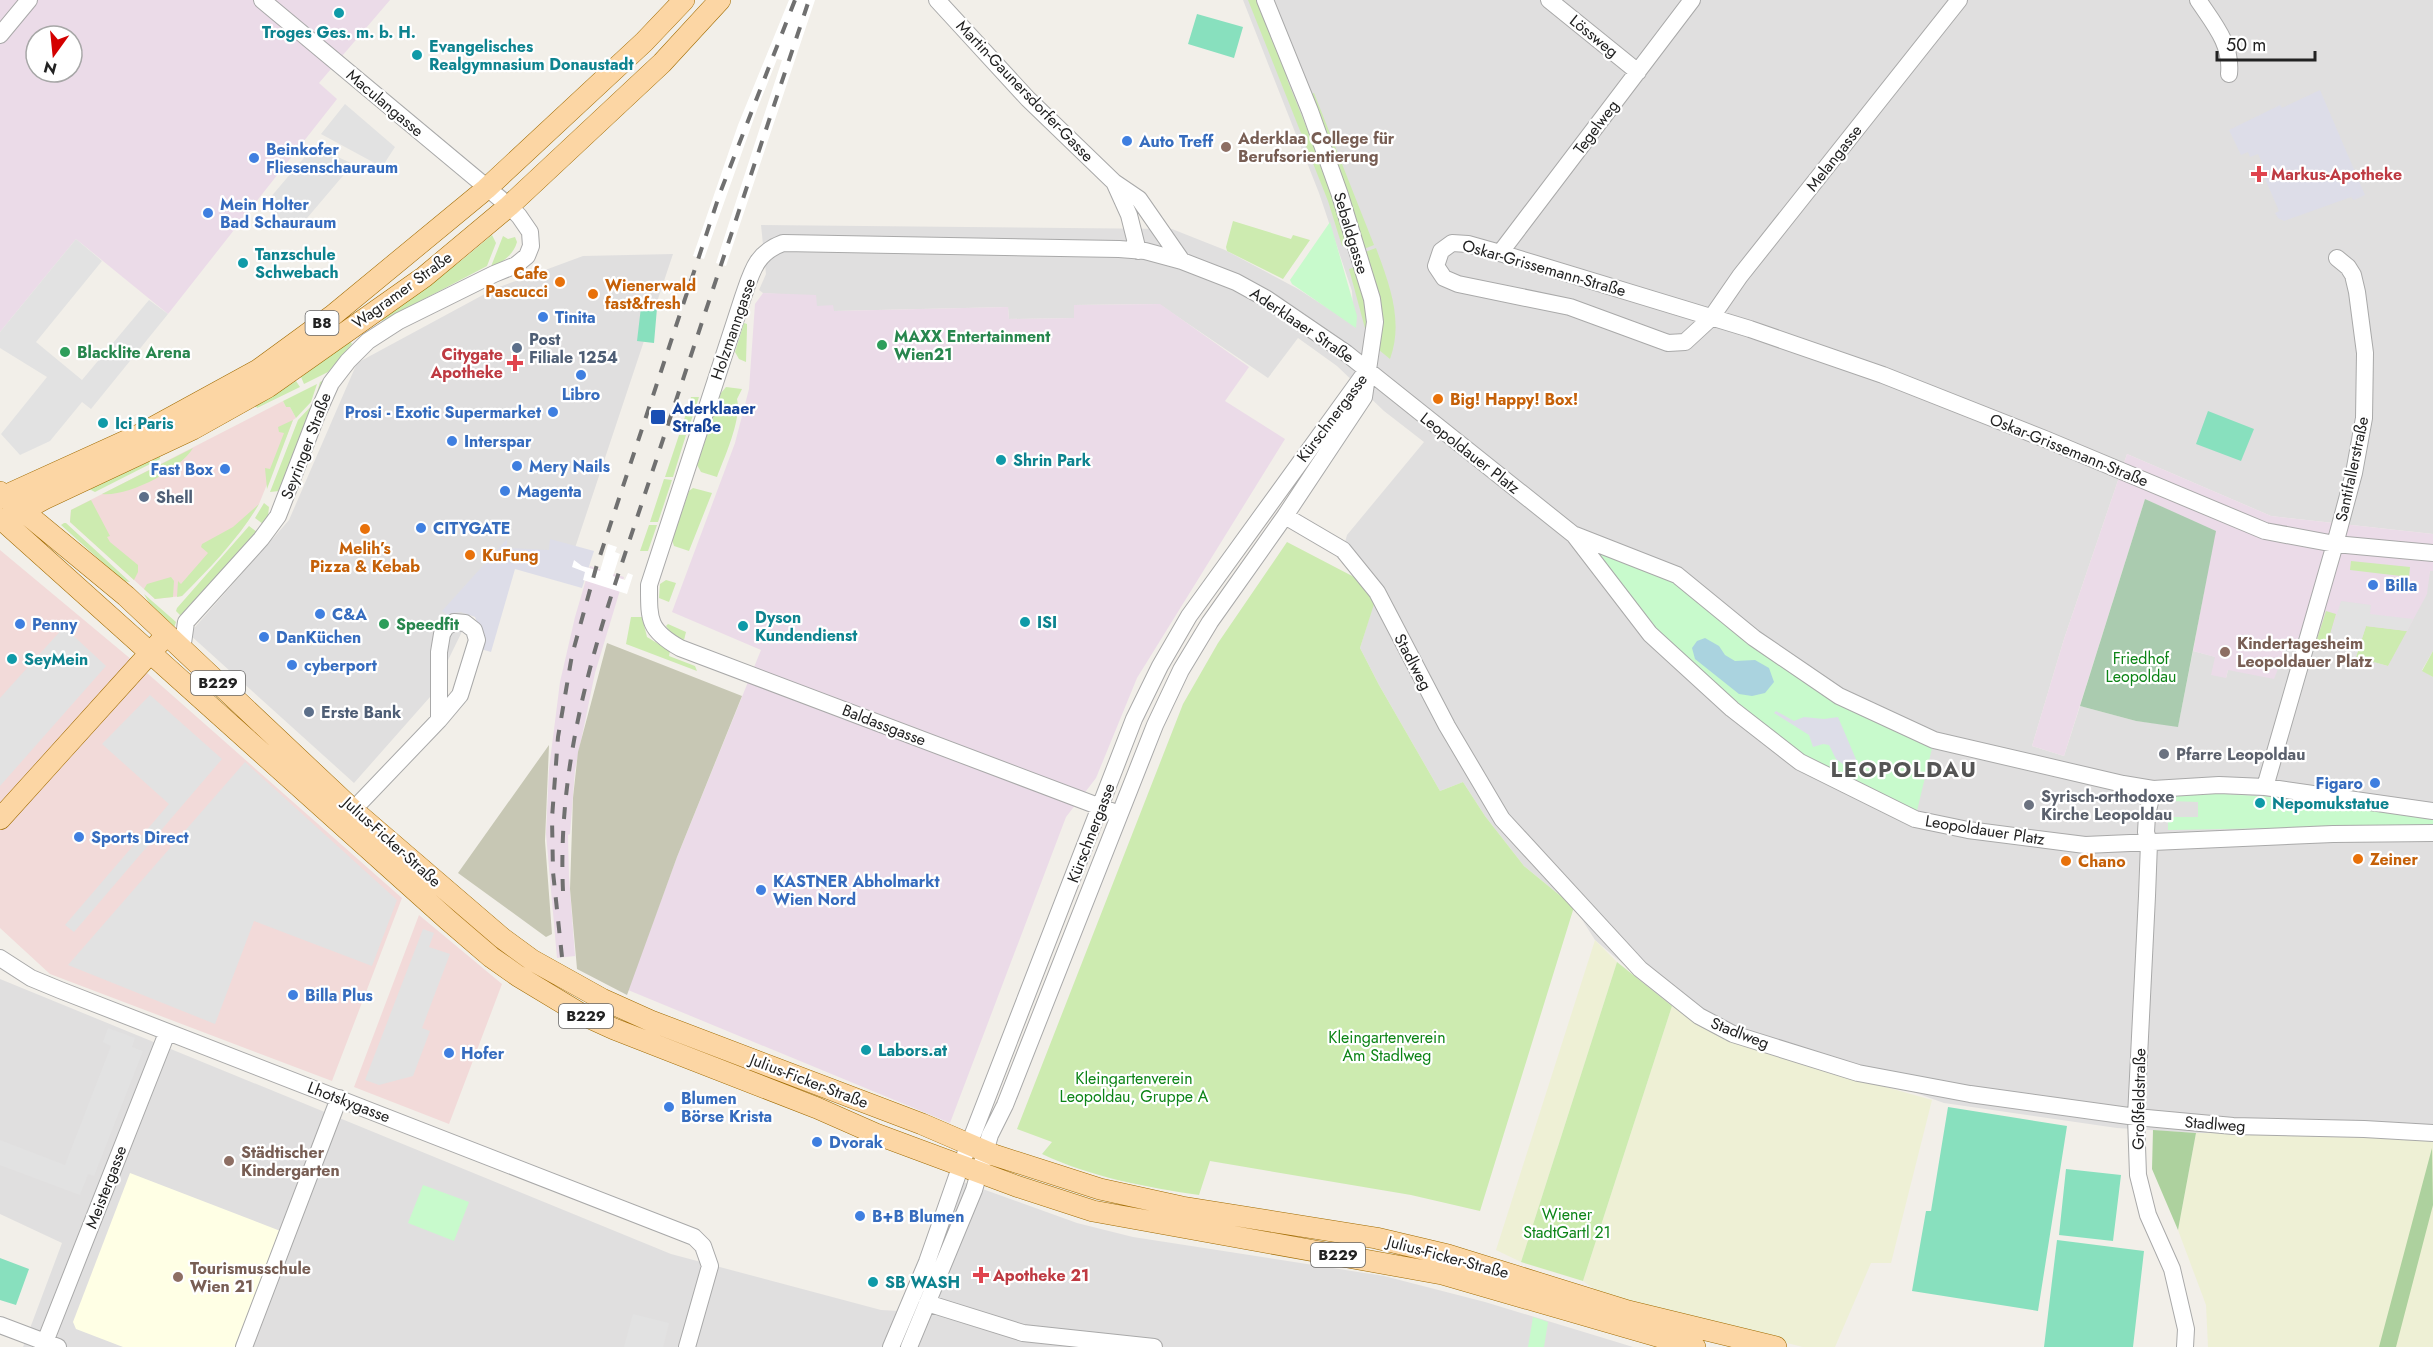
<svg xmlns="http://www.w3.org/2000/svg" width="2433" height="1347" font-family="Jost,sans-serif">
<rect width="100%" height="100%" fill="#f2efe9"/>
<path fill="#e0dfdf" d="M1243 0H2433V534L2271 516 2127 454 2064 639 2032 746 2064 756 2080 706 2136 721 2178 726 2193 651 2216 657 2226 678 2228 670 2286 648 2298 651 2315 645 2388 666 2428 581 2430 570 2433 571V651L2422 670 2433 677V1135L2196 1133 2117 1128 1944 1103 1672 1006 1595 940 1574 907 1524 866 1485 816 1463 782 1440 791 1379 685 1360 648 1377 592 1343 550 1347 535 1424 442 1384 411 1337 366 1298 338 1268 378 1159 304 1074 305V318L1009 319 1008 307 834 311 777 294 763 293 759 290 766 274 761 225 1172 229 1225 250 1298 289 1354 325 1352 291 1319 193Z
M673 254 571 560H497L430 697 354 783 189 634 289 520 357 363 494 289 583 256Z
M0 979 671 1254 881 1310 917 1312 963 1182 1077 1223 1133 1237 1384 1276 1485 1302 1633 1347H23L62 1243 0 1214Z"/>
<path fill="#f2dad9" d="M283 401 286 407H290L296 418 293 420 259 504 241 531 182 596 155 599 70 522 71 510Z
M0 550 138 665 402 898 332 1081 50 974 0 928Z
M419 915 502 984 449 1124 354 1087Z"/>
<path fill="#ebdbe8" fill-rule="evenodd" d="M0 0H390L319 83 337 99 168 314 76 239 0 332ZM36 36H72V72H36Z
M763 293 816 295 817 306 833 305 834 311 1008 307 1009 319 1074 318V305L1160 304 1249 367 1225 401 1285 439 1137 678 1096 778 1066 817 950 1123 628 990 677 857 761 650 672 612 735 443 749 389 755 304Z
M2127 454 2271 516 2433 534V571H2430L2427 594 2388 666 2315 645 2298 651 2286 648 2274 679 2228 670 2226 678 2211 675 2215 657 2193 651 2215 532 2145 499 2064 756 2032 746 2064 639Z
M590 566 624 577 595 673 575 770 570 834 568 835 569 877 575 956 557 958 546 834 549 769 560 682 575 617Z"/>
<path fill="#ffffe5" d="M130 1173 283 1232 239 1347H123L76 1329 73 1322Z"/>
<path fill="#c7c7b4" d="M607 643 742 696 677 857 627 995 577 969 570 889 573 798 578 752Z
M549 745 545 841 552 934 546 937 458 873Z"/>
<path fill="#eef0d5" d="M1595 940 1617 962 1521 1262 1496 1250Z
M1672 1006 1731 1040 1786 1059 1932 1100 1891 1263H1871L1835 1347H1803L1606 1298 1583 1281Z
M2196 1133 2433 1135V1347H2208L2206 1305 2178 1230Z"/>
<path fill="#cdebb0" d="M1248 0H1260L1287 68V79L1326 176 1349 244 1342 246 1328 201Z
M1314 93 1374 245 1364 249 1308 95Z
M1233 221 1291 239 1293 235 1310 240 1283 279 1227 251 1226 247Z
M492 235 496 243 487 266 382 321 380 318 462 260Z
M503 236 508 239 515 237 517 242C513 256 502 262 490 269Z
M1376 248C1389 283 1404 321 1390 359L1379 350 1365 252Z
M1355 267C1362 289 1370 309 1366 332L1349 269Z
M744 323 747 324V328L746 362 739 359 735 352Z
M350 341 352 344 328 372 304 384 301 377Z
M326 379 279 491 270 492 298 420 314 403 320 382Z
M296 381 300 387 257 408 256 406Z
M317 384 311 402 296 418 290 407H286L283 401Z
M726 387 742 389 737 399C742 419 724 458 717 477L701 472 697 465 721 393Z
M691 397H699L687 433H680Z
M293 420 267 489 265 468 270 469 284 433 279 432 278 427Z
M679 435H686L673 477H665Z
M193 448C180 470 128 497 102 494Z
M160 456V459L95 492 89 489Z
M664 479 672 480 658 522H650Z
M693 488 712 493 689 551 674 546 672 540 689 491Z
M91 500 110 536 107 537 110 542 138 565V572L134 580 70 522 71 510Z
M264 503 269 507 268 516 263 524 255 518Z
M259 504C239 538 209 569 182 596L177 597 178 581 181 584 208 553 201 547 202 544 233 527Z
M64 523H66L130 582 123 581 61 525Z
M649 525H657L648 551H640Z
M249 526 257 532 181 616 176 611 177 608Z
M1287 542 1356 578 1375 601 1360 648 1379 685 1440 791 1463 782 1485 816 1524 866 1574 907 1480 1211 1411 1195 1210 1161 1199 1195C1145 1187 1091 1177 1042 1154L1052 1142 1017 1129 1183 704 1218 643Z
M2351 561 2410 567 2409 577 2350 570Z
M171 577 174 581 173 597 155 599 144 589 147 584Z
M666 580 676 583 669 602 659 598 660 584Z
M144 594 176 622 174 628 159 620Z
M2326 611 2336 614 2326 648 2315 645Z
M631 617H642L647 637 670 651 669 656 695 666 697 671 626 644Z
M668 624 686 632 684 640 673 635 666 626Z
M2366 626 2407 631 2388 666 2356 657Z
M2433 651V677L2422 671Z
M1617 962 1672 1006 1583 1281 1521 1262Z"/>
<path fill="#add19e" d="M2153 1130 2196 1133 2178 1230 2152 1169Z
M2432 1148 2433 1205 2396 1347H2379Z"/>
<path fill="#aacbaf" d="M2145 499 2216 531 2178 727 2136 721 2080 706Z"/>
<path fill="#c8facc" d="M1330 222 1357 316 1356 328 1292 284 1290 280Z
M1574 535 1677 575 1839 696 1934 740 1915 819 1800 762 1650 634Z
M2206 793 2277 797 2433 817V825L2168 830V817H2198V802L2170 801 2169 796Z
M423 1185 469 1202 454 1241 408 1223Z
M1533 1317 1548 1322 1544 1347H1528Z"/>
<path fill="#88e0be" d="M1197 14 1243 27 1234 58 1188 44Z
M641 307 657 308 654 343 637 341Z
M2208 411 2254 429 2241 461 2196 444Z
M1948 1107 2067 1126 2038 1311 1912 1291 1926 1211H1931Z
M2066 1169 2121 1175 2113 1241 2059 1235Z
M2057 1240 2144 1251 2133 1347H2044Z
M0 1258 29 1269 16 1305 0 1300Z"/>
<path fill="#e2e2e2" d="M345 104 395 147 382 167 321 134Z
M314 146 353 164 296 231 264 205Z
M76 239 102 261 36 342 82 380 149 300 168 314 91 409 82 402 50 441 20 455 1 434 47 377 0 348V332Z
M2341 601 2371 605 2370 614 2413 619 2407 631 2366 626 2356 657 2326 648Z
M64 627 106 666 0 786V698Z
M150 695 222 759 74 932 65 925 169 804 102 744Z
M245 762 397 900 372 966 254 921 215 1024 68 965Z
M423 929 434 933 429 947 450 954 422 1028 430 1031 413 1076 379 1085 365 1080Z
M108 1028 135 1038 132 1047 143 1051 94 1176 88 1174 80 1195 0 1165V1140L65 1165 111 1046 103 1042Z
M633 1314 669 1323 663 1347H624Z"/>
<path fill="#dddde8" d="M2320 90 2365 195 2354 200 2351 197 2284 221 2278 218 2275 213 2279 211 2260 167 2263 165 2258 154 2250 157 2248 152 2241 155 2229 130 2280 105 2282 108Z
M507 539V548L549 550 550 539 594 551 582 588 515 569 491 652 481 649V633L475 617 461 612 452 613 448 615 442 611Z
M1776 711 1794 721 1804 717 1824 719 1838 717 1861 771H1852L1836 759 1829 745 1823 744 1813 747 1809 735 1774 713Z"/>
<path fill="#aad3df" d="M1705 638 1719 646 1725 655 1735 661 1755 660 1769 668 1774 682 1765 693 1752 696 1739 694 1695 659 1692 648 1697 641Z"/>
<path fill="#fff" d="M789 0H815L726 266 716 263 782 60 777 59 758 107 704 259 693 256 738 125Z
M608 544 617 547 615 552 620 554 613 576 625 580 628 573 633 575 627 594 583 580 585 572 572 567 574 560 582 566 600 571Z"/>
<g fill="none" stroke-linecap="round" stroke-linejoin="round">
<defs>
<path id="minor" d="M937 0 1028 99 1114 182 1139 199 1182 261
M1549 0 1638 72
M1959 0 1740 276 1711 318 1685 342 1668 343 1570 307 1458 284 1444 278 1436 266 1441 251 1452 243 1468 244 1500 253 1750 329 1883 375 2045 439 2265 531 2335 544 2433 553
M2198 0C2214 24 2232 44 2229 74
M0 35 29 0
M1115 184 1129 215 1138 251
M1500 253 1692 0
M1285 516 1343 550 1377 592 1447 726 1502 819 1640 969 1699 1016 1733 1034 1858 1073 1970 1094 2136 1117 2233 1126 2364 1129 2433 1133
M1575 535 1677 575 1754 638 1839 696 1934 740 2123 784 2153 789 2219 785 2265 787 2433 811
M182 650 186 622 261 539 278 516 318 412 331 383 348 361 368 341 399 321 494 274 516 265 527 256 531 246 530 232 519 216 509 206 262 0
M2265 787 2335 544 2354 473 2364 418 2365 353 2357 292 2353 275 2348 267 2337 258
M2153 789 2147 815 2146 832 2149 843 2147 896 2136 1117 2138 1175 2148 1215 2172 1269 2186 1329 2185 1347
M353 810 439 720 460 695 477 640 474 630 465 623 454 622 446 627 442 634 439 652V720
M1119 814 680 648C648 630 649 620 649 585L743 297C752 271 756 253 783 243L1119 249 1145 251 1182 261 1236 282 1267 299 1346 353 1574 535 1650 634 1732 709 1800 762 1915 819 1968 830 2085 845 2333 834 2433 833
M0 958 31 978 60 990 694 1237 703 1246 710 1266 687 1347
M927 1303 1023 1333 1154 1347
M0 1325 58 1347
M45 1342 167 1033
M244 1347 339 1098
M891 1347 927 1262 961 1165 1134 719 1160 666 1189 616 1367 370
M909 1347 974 1190 990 1135 1005 1105 1155 725 1181 670 1210 622 1285 516 1364 397 1375 322 1372 299 1340 195 1310 111 1265 0"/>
<path id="major" d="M0 492 126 596 353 810 502 938 532 960 602 999 651 1021 922 1124 994 1155 1100 1189 1182 1207 1376 1238 1448 1255 1628 1311 1776 1347
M0 498 141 434 258 370 332 316 486 189 644 42 684 0
M11 517 44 499 193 429 268 387 424 277 509 206 662 63 720 0
M0 518 448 920 491 957 518 976 581 1014 614 1029 817 1108 876 1134 1016 1186 1093 1211 1442 1274 1695 1347
M0 819 160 642"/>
</defs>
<use href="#minor" stroke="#a9a9a9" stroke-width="18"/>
<use href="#major" stroke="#a06b00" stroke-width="22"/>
<use href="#minor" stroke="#fff" stroke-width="16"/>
<use href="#major" stroke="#fcd6a4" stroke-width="21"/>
<path stroke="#707070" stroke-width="4" stroke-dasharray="12 12" stroke-linecap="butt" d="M563 891C558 781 584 678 618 575L809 0
M562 957 553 872 552 818 558 737 572 655 596 568 720 193 795 0"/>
</g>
<g fill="#0f9aa8" stroke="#fff" stroke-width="2">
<circle cx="339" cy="13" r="6"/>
<circle cx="417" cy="55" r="6"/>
<circle cx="243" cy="263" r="6"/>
<circle cx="103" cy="423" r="6"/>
<circle cx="1001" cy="460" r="6"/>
<circle cx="1025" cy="622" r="6"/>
<circle cx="743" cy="626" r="6"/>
<circle cx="12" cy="659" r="6"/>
<circle cx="2260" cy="803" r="6"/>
<circle cx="866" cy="1050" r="6"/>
<circle cx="873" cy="1282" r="6"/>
</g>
<g fill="#3f7fe0" stroke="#fff" stroke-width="2">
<circle cx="1127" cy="141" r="6"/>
<circle cx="254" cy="158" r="6"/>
<circle cx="208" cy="213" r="6"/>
<circle cx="543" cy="317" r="6"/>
<circle cx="581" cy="375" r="6"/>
<circle cx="553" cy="412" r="6"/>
<circle cx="452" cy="441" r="6"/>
<circle cx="517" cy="466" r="6"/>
<circle cx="225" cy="469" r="6"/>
<circle cx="505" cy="491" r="6"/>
<circle cx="421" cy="528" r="6"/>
<circle cx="2373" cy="585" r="6"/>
<circle cx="320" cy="614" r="6"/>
<circle cx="20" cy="624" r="6"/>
<circle cx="264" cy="637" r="6"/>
<circle cx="292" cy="665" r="6"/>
<circle cx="2375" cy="783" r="6"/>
<circle cx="79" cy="837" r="6"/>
<circle cx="761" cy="890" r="6"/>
<circle cx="293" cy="995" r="6"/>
<circle cx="449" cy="1053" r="6"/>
<circle cx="669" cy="1107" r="6"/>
<circle cx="817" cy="1142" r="6"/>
<circle cx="860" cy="1216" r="6"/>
</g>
<g fill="#8d6e63" stroke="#fff" stroke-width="2">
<circle cx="1226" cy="147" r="6"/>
<circle cx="2225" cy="652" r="6"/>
<circle cx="229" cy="1161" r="6"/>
<circle cx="178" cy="1277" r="6"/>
</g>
<g fill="#e0444e" stroke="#fff" stroke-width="2">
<path d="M2256 165h6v6h6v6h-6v6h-6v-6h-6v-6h6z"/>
<path d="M512 354h6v6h6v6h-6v6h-6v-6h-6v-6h6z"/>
<path d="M978 1266h6v6h6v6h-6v6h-6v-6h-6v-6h6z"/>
</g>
<g fill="#e8710a" stroke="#fff" stroke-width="2">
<circle cx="560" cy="282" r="6"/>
<circle cx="593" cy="294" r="6"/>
<circle cx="1438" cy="399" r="6"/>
<circle cx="365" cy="529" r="6"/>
<circle cx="470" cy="555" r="6"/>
<circle cx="2358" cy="859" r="6"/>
<circle cx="2066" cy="861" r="6"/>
</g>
<g fill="#2e9e5b" stroke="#fff" stroke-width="2">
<circle cx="882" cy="345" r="6"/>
<circle cx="65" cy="352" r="6"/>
<circle cx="384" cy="624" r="6"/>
</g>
<g fill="#5c6f8a" stroke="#fff" stroke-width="2">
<circle cx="517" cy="348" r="6"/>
<circle cx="144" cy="497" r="6"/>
<circle cx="309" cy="712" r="6"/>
</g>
<rect fill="#1a4fb4" stroke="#fff" stroke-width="2" x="650" y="409" width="16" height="16" rx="3"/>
<g fill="#6b7280" stroke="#fff" stroke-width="2">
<circle cx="2164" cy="754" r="6"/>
<circle cx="2029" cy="805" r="6"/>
</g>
<g text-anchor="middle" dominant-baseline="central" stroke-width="4.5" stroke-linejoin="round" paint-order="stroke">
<g fill="#fff" stroke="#646464" stroke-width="1.5">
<rect x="305.5" y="311" width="33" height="24" rx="4.5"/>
<rect x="191" y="671" width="54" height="24" rx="4.5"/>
<rect x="559" y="1004" width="54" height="24" rx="4.5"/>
<rect x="1311" y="1243" width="54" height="24" rx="4.5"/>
</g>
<g font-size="15" font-weight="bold" fill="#222">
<text x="322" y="323">B8</text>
<text x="218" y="683">B229</text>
<text x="586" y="1016">B229</text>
<text x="1338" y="1255">B229</text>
</g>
<g font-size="16" font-weight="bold" fill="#0d838f" stroke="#fff" text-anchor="start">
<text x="339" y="32" text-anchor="middle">Troges Ges. m. b. H.</text>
<text x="429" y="46">Evangelisches<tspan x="429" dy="18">Realgymnasium Donaustadt</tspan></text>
<text x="255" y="254">Tanzschule<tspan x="255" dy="18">Schwebach</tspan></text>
<text x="115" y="423">Ici Paris</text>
<text x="1013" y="460">Shrin Park</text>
<text x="755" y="617">Dyson<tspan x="755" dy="18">Kundendienst</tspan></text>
<text x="1037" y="622">ISI</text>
<text x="24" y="659">SeyMein</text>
<text x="2272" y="803">Nepomukstatue</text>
<text x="878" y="1050">Labors.at</text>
<text x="885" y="1282">SB WASH</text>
</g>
<g font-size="16" fill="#222" stroke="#fff">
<text transform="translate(1594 36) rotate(39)">Lössweg</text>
<text transform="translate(1025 91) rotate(46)">Martin-Gaunersdorfer-Gasse</text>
<text transform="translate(385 103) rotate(40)">Maculangasse</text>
<text transform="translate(1596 127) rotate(-53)">Tegelweg</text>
<text transform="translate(1834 158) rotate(-52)">Melangasse</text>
<text transform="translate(1351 233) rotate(73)">Sebaldgasse</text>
<text transform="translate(1544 268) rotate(16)">Oskar-Grissemann-Straße</text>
<text transform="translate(402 290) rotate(-36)">Wagramer Straße</text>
<text transform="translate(1302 325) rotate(34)">Aderklaaer Straße</text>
<text transform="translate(733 329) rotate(-71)">Holzmanngasse</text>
<text transform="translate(1332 418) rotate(-53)">Kürschnergasse</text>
<text transform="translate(306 446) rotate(-69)">Seyringer Straße</text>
<text transform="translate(2069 450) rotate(22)">Oskar-Grissemann-Straße</text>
<text transform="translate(1470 453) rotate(38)">Leopoldauer Platz</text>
<text transform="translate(2352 469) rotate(-78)">Santifallerstraße</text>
<text transform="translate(1413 662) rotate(62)">Stadlweg</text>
<text transform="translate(884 725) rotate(21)">Baldassgasse</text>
<text transform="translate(1985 830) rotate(9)">Leopoldauer Platz</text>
<text transform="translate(1091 833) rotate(-69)">Kürschnergasse</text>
<text transform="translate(392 842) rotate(42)">Julius-Ficker-Straße</text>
<text transform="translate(1740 1033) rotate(21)">Stadlweg</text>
<text transform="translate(809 1081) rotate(21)">Julius-Ficker-Straße</text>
<text transform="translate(2139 1099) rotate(-89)">Großfeldstraße</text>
<text transform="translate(349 1102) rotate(21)">Lhotskygasse</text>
<text transform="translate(2215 1124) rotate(4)">Stadlweg</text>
<text transform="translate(106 1187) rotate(-69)">Meistergasse</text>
<text transform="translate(1448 1257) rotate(15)">Julius-Ficker-Straße</text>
</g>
<g font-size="16" font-weight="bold" fill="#785e54" stroke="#fff" text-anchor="start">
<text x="1238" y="138">Aderklaa College für<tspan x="1238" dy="18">Berufsorientierung</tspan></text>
<text x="2237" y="643">Kindertagesheim<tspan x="2237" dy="18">Leopoldauer Platz</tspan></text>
<text x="241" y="1152">Städtischer<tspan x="241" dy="18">Kindergarten</tspan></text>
<text x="190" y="1268">Tourismusschule<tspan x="190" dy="18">Wien 21</tspan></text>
</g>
<g font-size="16" font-weight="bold" fill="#366cbe" stroke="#fff" text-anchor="start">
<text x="1139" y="141">Auto Treff</text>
<text x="266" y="149">Beinkofer<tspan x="266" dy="18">Fliesenschauraum</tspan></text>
<text x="220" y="204">Mein Holter<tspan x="220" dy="18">Bad Schauraum</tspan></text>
<text x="555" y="317">Tinita</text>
<text x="581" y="394" text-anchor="middle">Libro</text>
<text x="541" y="412" text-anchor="end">Prosi - Exotic Supermarket</text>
<text x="464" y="441">Interspar</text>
<text x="529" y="466">Mery Nails</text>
<text x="213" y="469" text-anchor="end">Fast Box</text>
<text x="517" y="491">Magenta</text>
<text x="433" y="528">CITYGATE</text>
<text x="2385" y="585">Billa</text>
<text x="332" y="614">C&amp;A</text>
<text x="32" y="624">Penny</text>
<text x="276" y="637">DanKüchen</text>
<text x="304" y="665">cyberport</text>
<text x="2363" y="783" text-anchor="end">Figaro</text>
<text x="91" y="837">Sports Direct</text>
<text x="773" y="881">KASTNER Abholmarkt<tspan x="773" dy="18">Wien Nord</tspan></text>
<text x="305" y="995">Billa Plus</text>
<text x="461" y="1053">Hofer</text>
<text x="681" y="1098">Blumen<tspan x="681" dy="18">Börse Krista</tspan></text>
<text x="829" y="1142">Dvorak</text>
<text x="872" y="1216">B+B Blumen</text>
</g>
<g font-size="16" font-weight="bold" fill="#be3a42" stroke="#fff" text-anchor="start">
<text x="2271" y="174">Markus-Apotheke</text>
<text x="503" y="354" text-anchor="end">Citygate<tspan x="503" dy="18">Apotheke</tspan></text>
<text x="993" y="1275">Apotheke 21</text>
</g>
<g font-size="16" font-weight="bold" fill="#c56008" stroke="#fff" text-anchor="start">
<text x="548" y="273" text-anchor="end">Cafe<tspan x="548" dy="18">Pascucci</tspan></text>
<text x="605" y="285">Wienerwald<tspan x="605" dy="18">fast&amp;fresh</tspan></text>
<text x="1450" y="399">Big! Happy! Box!</text>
<text x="365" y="548" text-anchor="middle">Melih’s<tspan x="365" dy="18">Pizza &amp; Kebab</tspan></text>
<text x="482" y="555">KuFung</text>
<text x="2370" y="859">Zeiner</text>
<text x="2078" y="861">Chano</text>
</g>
<g font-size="16" font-weight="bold" fill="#27864d" stroke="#fff" text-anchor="start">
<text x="894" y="336">MAXX Entertainment<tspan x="894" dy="18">Wien21</tspan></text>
<text x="77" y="352">Blacklite Arena</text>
<text x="396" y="624">Speedfit</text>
</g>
<g font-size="16" font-weight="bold" fill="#4e5e75" stroke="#fff" text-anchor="start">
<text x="529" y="339">Post<tspan x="529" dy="18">Filiale 1254</tspan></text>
<text x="156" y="497">Shell</text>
<text x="321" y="712">Erste Bank</text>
</g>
<g font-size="16" font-weight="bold" fill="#164399" stroke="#fff" text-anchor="start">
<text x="672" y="408">Aderklaaer<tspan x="672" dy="18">Straße</tspan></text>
</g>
<g font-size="16" fill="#0c8416" stroke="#fff">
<text x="2141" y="658">Friedhof<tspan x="2141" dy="18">Leopoldau</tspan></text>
<text x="1387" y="1037">Kleingartenverein<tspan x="1387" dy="18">Am Stadlweg</tspan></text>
<text x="1134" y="1078">Kleingartenverein<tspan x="1134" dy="18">Leopoldau, Gruppe A</tspan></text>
<text x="1567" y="1214">Wiener<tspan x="1567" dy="18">StadtGartl 21</tspan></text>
</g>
<g font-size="16" font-weight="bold" fill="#5b616d" stroke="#fff" text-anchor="start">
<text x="2176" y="754">Pfarre Leopoldau</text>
<text x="2041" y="796">Syrisch-orthodoxe<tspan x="2041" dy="18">Kirche Leopoldau</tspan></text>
</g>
<g font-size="22" font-weight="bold" letter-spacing="1.5" fill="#555" stroke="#fff">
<text x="1904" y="769">LEOPOLDAU</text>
</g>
</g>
<g transform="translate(54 54) rotate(195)"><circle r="28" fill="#ffffff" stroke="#a7a7a7" stroke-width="1.5"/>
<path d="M0-4.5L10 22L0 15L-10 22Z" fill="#d40000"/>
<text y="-9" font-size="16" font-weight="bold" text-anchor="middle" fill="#222222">N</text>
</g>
<path d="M2217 51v9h98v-9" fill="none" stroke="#222222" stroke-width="3"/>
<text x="2226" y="51" font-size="18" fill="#222222" stroke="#ffffff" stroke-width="4.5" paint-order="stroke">50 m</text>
</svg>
